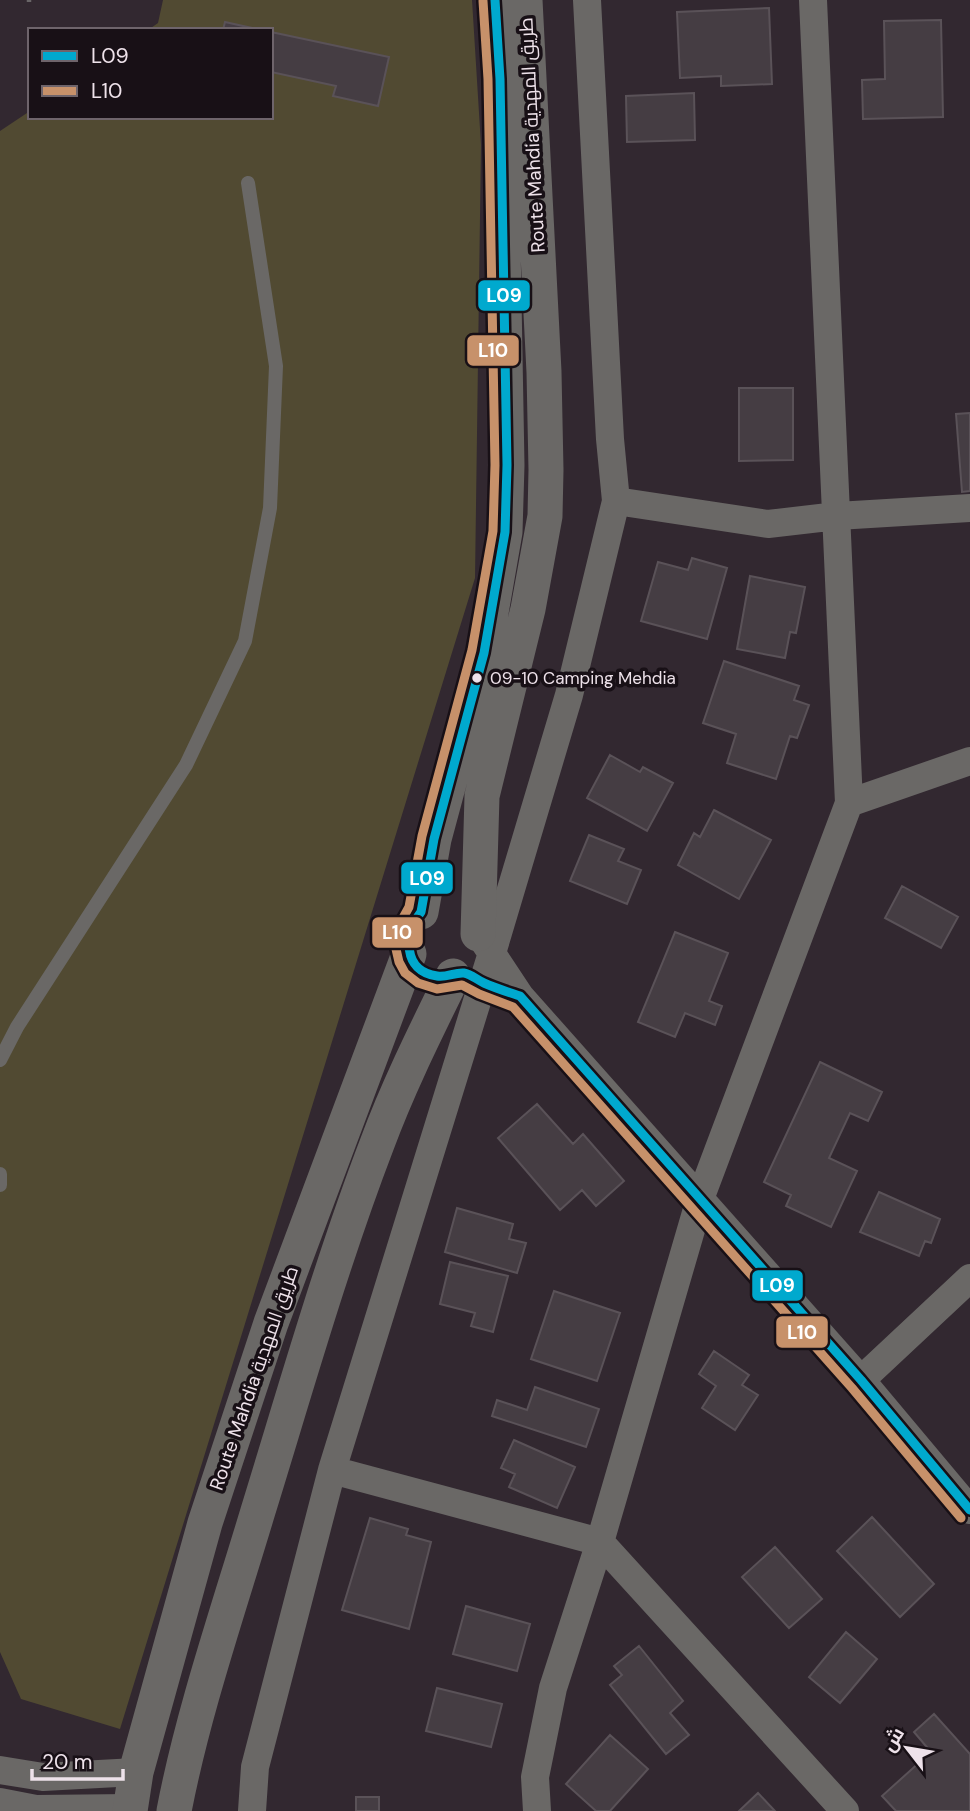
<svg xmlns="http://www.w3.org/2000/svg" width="970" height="1811" font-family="'DM Sans',Cairo,sans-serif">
<rect width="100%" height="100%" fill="#322830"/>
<path fill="#514a32" d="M163 0H472L481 145 475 578 120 1729 21 1699 0 1652V131L30 111V117H271V30H148L158 23Z"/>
<path fill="#453d43" stroke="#5a5258" stroke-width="2" d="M769 8 772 84 721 86V76L680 78 677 12Z
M941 20 943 117 863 119 862 80 885 79 884 21Z
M225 22 261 30H223Z
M271 32 389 57 378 106 333 96 336 86 271 72Z
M694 93 695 140 627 142 626 96Z
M739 388H793V460L739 461Z
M970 413V491L962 492 956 414Z
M692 558 727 568 707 639 641 621 658 562 688 570Z
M750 576 805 587 796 633 790 632 785 658 737 649Z
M724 661 799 686 794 700 809 705 797 738 790 736 776 779 727 763 736 734 703 723Z
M610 755 640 772 643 767 673 783 647 831 587 798Z
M714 810 771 840 739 899 678 865 694 833 700 837Z
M589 835 624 849 618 861 641 870 627 904 570 881Z
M902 886 958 917 941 948 885 918Z
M675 932 728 953 709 1001 722 1006 715 1025 685 1013 675 1037 638 1022Z
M820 1062 882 1092 868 1121 850 1113 829 1158 857 1171 831 1227 786 1206 791 1195 764 1182Z
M537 1104 573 1144 583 1134 624 1181 596 1206 582 1190 560 1210 498 1138Z
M879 1192 940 1219 931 1243 925 1241 919 1256 860 1232Z
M457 1208 513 1224 509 1239 526 1243 517 1273 445 1252Z
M450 1262 508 1276 493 1332 471 1326 475 1313 440 1304Z
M554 1291 620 1313 597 1381 531 1359Z
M714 1351 749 1375 742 1385 758 1395 735 1430 702 1408 716 1386 699 1374Z
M535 1387 599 1409 586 1447 492 1416 497 1400 527 1410Z
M514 1440 575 1467 557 1508 509 1487 515 1474 501 1468Z
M872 1517 934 1584 900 1617 837 1551Z
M370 1518 408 1529 406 1535 431 1542 409 1629 342 1610Z
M775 1547 822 1599 789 1628 742 1577Z
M466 1606 530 1624 517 1671 453 1654Z
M846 1632 877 1659 840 1703 809 1677Z
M639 1646 683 1701 670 1713 689 1735 666 1754 610 1685 622 1675 614 1666Z
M437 1688 502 1704 491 1747 426 1731Z
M934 1714 970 1754V1811H896L882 1796 931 1752 914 1732Z
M610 1735 648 1769 610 1811H596L566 1784Z
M758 1793 775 1811H739Z
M356 1797H379V1811H356Z"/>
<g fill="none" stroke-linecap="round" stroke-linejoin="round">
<path stroke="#696567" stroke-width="4.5" stroke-dasharray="2 5" stroke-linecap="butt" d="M29 0V7"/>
<path stroke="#6a6866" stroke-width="14" d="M0 1060 17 1027 186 765 245 641 270 508 276 366 248 183
M0 1174V1185"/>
<path stroke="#6a6866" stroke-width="28" d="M813 0 849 803
M616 501 768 524 837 516 970 508
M485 943 520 996 861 1380 970 1510
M861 1380 970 1278
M332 1470 600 1542 845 1811
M0 1770 43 1777 136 1772
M0 1802 36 1809 130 1808
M252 1811 255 1767 332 1470 492 953 569 695 616 501 610 439 587 0
M537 1811 535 1777 553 1688 600 1542 700 1199 849 803 970 761"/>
<path stroke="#6a6866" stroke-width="35" d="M421 912 434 839 484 653 505 532 507 465 500 79 495 0
M478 934 482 796 528 609 545 516 546 470 544 372 525 0
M130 1811 136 1772 205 1523 271 1323 409 954
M174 1811C193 1712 229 1608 258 1511 296 1388 331 1264 377 1144 398 1087 426 1031 453 976"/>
<defs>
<path id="bus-1" d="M495 0 500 79 507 465 505 532 484 653 434 839 421 912C404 934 402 971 437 976 446 978 455 972 464 973 471 974 477 980 484 983 495 988 508 992 520 996L861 1380 970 1510"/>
<path id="bus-2" d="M483 1 488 79 495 465 493 531 472 650 422 836 409 907 398 927 396 949 399 962 405 973 418 983 437 989 462 985 479 994 513 1007 852 1388 961 1518"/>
</defs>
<use href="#bus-1" stroke="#181016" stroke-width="14"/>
<use href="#bus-2" stroke="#181016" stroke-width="14"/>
<use href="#bus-1" stroke="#00a9ce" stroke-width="9"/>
<use href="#bus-2" stroke="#c7916a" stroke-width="9"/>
</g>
<circle fill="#eee2ea" stroke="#181016" stroke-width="2.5" cx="477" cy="678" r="6"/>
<g text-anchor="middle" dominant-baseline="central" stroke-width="7" stroke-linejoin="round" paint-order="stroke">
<g font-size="17" fill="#eee2ea" stroke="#181016" text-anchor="start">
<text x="490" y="678">09-10 Camping Mehdia</text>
</g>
<g font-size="19" fill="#eee2ea" stroke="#181016">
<text transform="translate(532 135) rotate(-93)">Route Mahdia طريق المهدية</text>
<text transform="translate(254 1378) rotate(-71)">Route Mahdia طريق المهدية</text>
</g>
</g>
<g stroke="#181016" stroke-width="2.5">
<rect x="477" y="279" width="54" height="33" rx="7" fill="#00a9ce"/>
<rect x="466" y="334" width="54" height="33" rx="7" fill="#c7916a"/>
<rect x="400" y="861" width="54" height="34" rx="7" fill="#00a9ce"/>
<rect x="371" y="916" width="53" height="33" rx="7" fill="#c7916a"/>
<rect x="751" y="1269" width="53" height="33" rx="7" fill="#00a9ce"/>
<rect x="775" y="1315" width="54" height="34" rx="7" fill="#c7916a"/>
</g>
<g font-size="19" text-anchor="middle" font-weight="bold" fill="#fff">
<text x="504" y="302">L09</text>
<text x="493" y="357">L10</text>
<text x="427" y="885">L09</text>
<text x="397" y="939">L10</text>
<text x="777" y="1292">L09</text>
<text x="802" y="1339">L10</text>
</g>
<rect x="28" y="28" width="245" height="91" fill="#181016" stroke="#6e646b" stroke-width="2"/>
<rect x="42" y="51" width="35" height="10" fill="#00a9ce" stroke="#6e646b" stroke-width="2"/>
<text x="91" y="63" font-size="21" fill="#eee2ea">L09</text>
<rect x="42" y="86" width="35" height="10" fill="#c7916a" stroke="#6e646b" stroke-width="2"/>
<text x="91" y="98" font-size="21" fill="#eee2ea">L10</text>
<g transform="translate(907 1748) rotate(301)" stroke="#181016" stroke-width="5" paint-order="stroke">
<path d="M0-5L12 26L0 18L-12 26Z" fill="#eee2ea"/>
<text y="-10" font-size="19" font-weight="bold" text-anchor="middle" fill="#eee2ea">ش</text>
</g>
<path d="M32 1769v10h91v-10" fill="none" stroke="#eee2ea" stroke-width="3.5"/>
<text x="42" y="1769" font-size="21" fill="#eee2ea" stroke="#181016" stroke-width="5" paint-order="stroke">20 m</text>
</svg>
